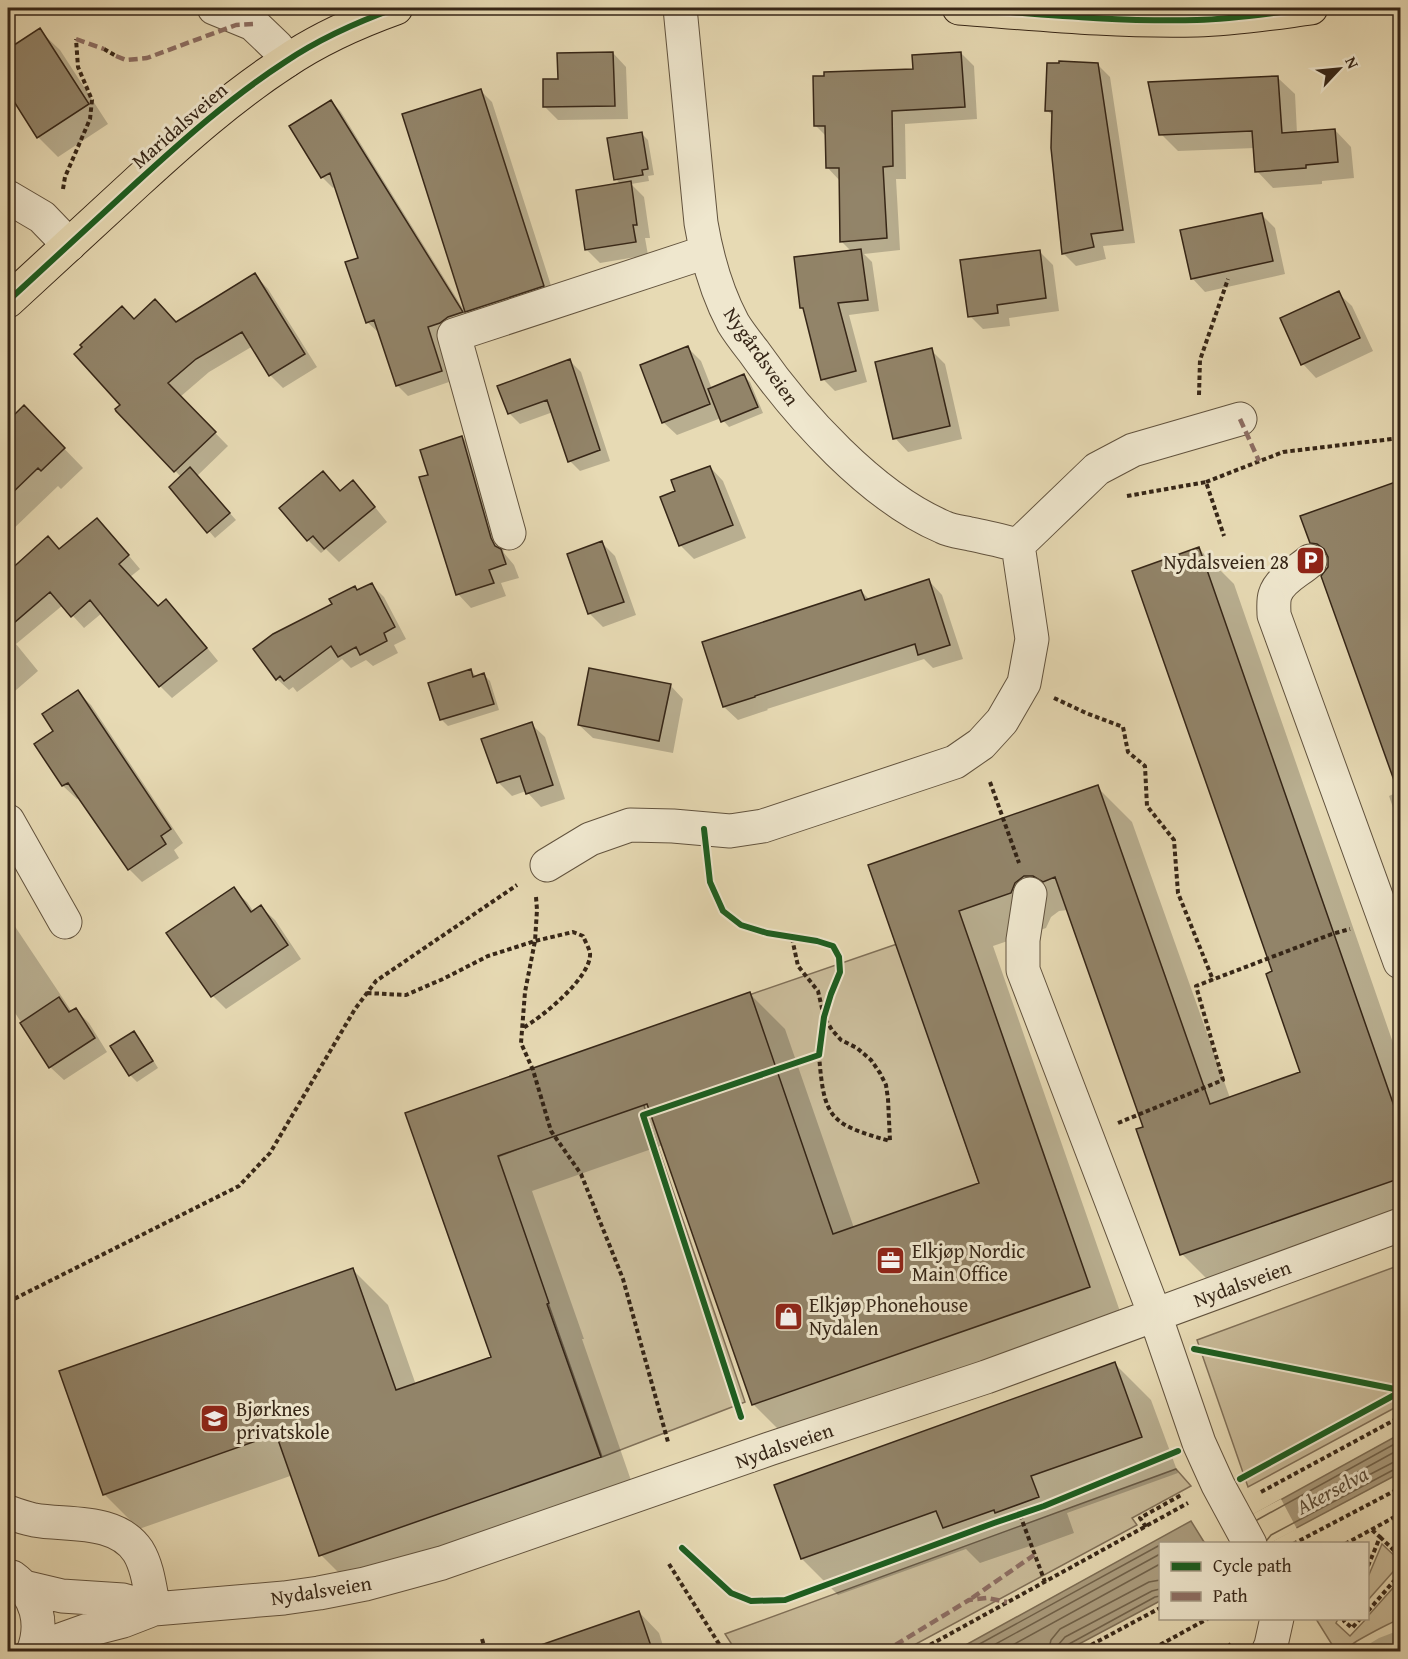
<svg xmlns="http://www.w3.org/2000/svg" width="1408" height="1659" font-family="'Gentium Book Plus',serif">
<rect width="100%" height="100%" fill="#e7dab4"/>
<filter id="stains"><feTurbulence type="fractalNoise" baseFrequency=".00333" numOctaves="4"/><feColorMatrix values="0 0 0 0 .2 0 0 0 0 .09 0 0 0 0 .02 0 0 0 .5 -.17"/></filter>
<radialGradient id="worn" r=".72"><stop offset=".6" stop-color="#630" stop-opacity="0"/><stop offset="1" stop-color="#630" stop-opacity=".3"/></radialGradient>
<path fill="#c9bb99" stroke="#807058" stroke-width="1.5" d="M897 944 980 1185 832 1236 749 995Z
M511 1078 643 1103 745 1402 602 1457 497 1157 534 1143Z
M1400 1265V1405L1248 1487 1197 1340Z
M1176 1469 1191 1486 1132 1518 1137 1525 903 1651H736L725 1634Z
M1382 1544 1400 1561V1564L1368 1600V1577Z
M1400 1580V1619C1385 1625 1371 1633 1357 1641 1349 1646 1345 1652 1336 1651L1316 1619H1338L1336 1623 1350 1636 1366 1619 1368 1618V1616Z"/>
<path fill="#ab9d7f" stroke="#7c6d55" stroke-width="1.5" d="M1400 1434V1473L1268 1543 1160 1544V1601L1066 1651 953 1652 1191 1521 1204 1542Z"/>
<path fill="#e7dab4" d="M1281 1499 1297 1529 1270 1543H1206L1204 1540Z"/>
<path fill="#0003" d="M39 30 60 50 108 124 58 157 38 137 9 93 8 94V51Z
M613 53 626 67 628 119 558 120 545 107 560 80Z
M961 53 974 66 977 119 905 124 906 179H896L900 250 864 254 872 262 879 311 849 315 867 382 835 391 823 379 805 311 802 308 852 252 842 242 840 181 827 167 826 136 816 126 915 71Z
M1097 64 1110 77 1135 243 1103 246 1106 259 1076 266 1063 253 1054 117 1047 110 1060 65Z
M1278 78 1295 94 1297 133 1335 130 1351 147 1354 178 1322 181V184L1273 188 1257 171 1255 148 1178 151 1161 134Z
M480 90 492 102 555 298 479 323 467 311Z
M331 101 341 112 472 323 437 338 452 381 408 396 397 385 380 332H378L367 322 360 259 336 186 333 188 322 177 291 127Z
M642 134 648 140 654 175 648 176 649 181 631 184 644 197 650 238H645L648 255 600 263 586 249 621 185 616 179Z
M1261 214 1275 228 1285 274 1205 292 1192 278Z
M1039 251 1053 265 1059 311 1009 318 1010 326 983 329 970 316Z
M255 275 268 289 317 367 283 388 270 375 253 346 209 372 180 397 228 446 197 476 236 520 215 538 171 487 181 477 117 410 122 405 134 321 176 324Z
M1338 293 1352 306 1373 351 1316 378 1303 364 1282 319Z
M688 348 701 361 712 389 744 376 750 382 763 413 729 427 721 418 677 435 663 422Z
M931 350 945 364 962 439 908 452 895 438Z
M570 361 581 372 610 461 580 471 570 461 553 412 520 424 509 413Z
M24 407 83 468 61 489 58 486 8 534V423Z
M462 437 476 451 504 553 514 565 519 578 501 583 506 596 471 608 458 594 430 476Z
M710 467 723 481 746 538 694 559 680 545 677 492Z
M323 473 341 492 352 482 366 496 387 522 339 562 326 549 321 553 308 540Z
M1400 482 1329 567 1330 561 1311 542Z
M109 532 140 569 130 577 158 608 166 601 179 613 218 661 172 698 160 686 102 613 84 628 63 605 16 644 38 671 8 697V574L48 538 60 551Z
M602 543 615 556 636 615 603 627 589 613Z
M1199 549 1234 584 1400 1063V1225L1217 1289 1182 1254 1145 1128 1068 910 1059 911 1051 917 1046 928 993 946 1124 1323 788 1439 753 1404 663 1145 532 1191 584 1339H582L635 1492 356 1590 321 1555 293 1475 139 1529 104 1494 353 1270 388 1305 416 1385 493 1358 407 1114 750 994 785 1029 854 1228 981 1184 870 866 1097 787 1132 822 1230 1098 1302 1073 1274 972Z
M929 581 942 595 963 659 933 668 924 659 767 709 768 710 738 720 724 707 704 643 861 591 870 600Z
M372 585 384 597 406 639 394 645 398 653 373 666 366 660 351 668 342 659 297 692 293 687 289 690 277 679 354 587 358 591Z
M471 671 477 677 484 675 490 681 499 710 448 726 441 719Z
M670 685 683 699 673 753 593 738 579 725Z
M78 692 91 705 183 843 174 850 179 858 142 882 129 869 80 797 77 799 63 786 36 744 55 731Z
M531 724 545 737 565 799 541 807 526 791 512 796 498 782Z
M1400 791V828L1389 796Z
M233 889 247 902 254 912 261 907 275 920 301 959 226 1009 213 996Z
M8 916 72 1012 76 1010 89 1023 107 1052 64 1080 50 1067 8 1002Z
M134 1033 140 1039 158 1068 137 1082 130 1075Z
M1115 1364 1151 1400 1178 1473 1067 1513 1074 1533 1033 1548 1030 1546 980 1563 966 1549 838 1595 802 1559Z
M639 1612 659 1633 665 1652H527Z
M1400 1630V1652H1356L1379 1638Z"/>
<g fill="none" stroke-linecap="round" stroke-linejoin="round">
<path stroke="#70624b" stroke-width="1.5" d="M1400 1449 1300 1504 1299 1508 1303 1509 1392 1463 1400 1461
M1257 1520 1400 1441
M1267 1540 1271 1535 1395 1469H1400
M965 1652 1160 1545
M981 1652 1160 1554
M1000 1652 1160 1564
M1048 1652 1051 1640 1060 1629 1149 1582 1160 1580
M1057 1652 1059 1644 1065 1637 1152 1591 1160 1589
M1065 1652 1066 1647 1069 1644 1155 1597 1160 1596"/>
</g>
<path fill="#928469" stroke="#362617" stroke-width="1.5" d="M40 28 89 104 37 138 8 92V49Z
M613 52 615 106 543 107V79H558L557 53Z
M961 52 965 107 892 111 893 166 883 167 887 238 840 242 839 168H826L825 126H814L813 76H824V72L913 69 912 55Z
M1059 61 1098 63 1123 230 1091 234 1094 247 1062 254 1051 148 1052 111H1045L1047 63H1059Z
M1278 76 1282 133 1335 129 1338 162 1306 165V168L1255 172 1252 131 1159 135 1148 82Z
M481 89 544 286 465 312 402 114Z
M331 100 463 312 448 317 440 323 428 327 442 371 396 386 374 320 366 323 345 262 358 258 330 173 321 178 289 126Z
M642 132 648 169 642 170 643 175 614 180 607 138Z
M631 181 637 225H633L636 242 585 250 576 190Z
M1262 213 1273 261 1191 279 1180 230Z
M861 249 868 300 838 303 856 371 821 380 803 308H800L794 257Z
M1040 250 1046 298 997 305 998 313 968 317 960 260Z
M255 273 305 354 269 376 242 332 196 359 168 383 216 432 174 472 116 411 115 409 120 405 74 354 82 347 80 345 122 306 134 319 155 299 176 322Z
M1339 291 1360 338 1301 365 1280 318Z
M688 346 710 404 662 423 640 365Z
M932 348 950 426 893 439 875 362Z
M570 359 600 450 568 462 547 400 508 414 497 386Z
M744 374 758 407 721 422 708 389Z
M24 405 65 448 41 471 38 468 8 497V421Z
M462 436 491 538 495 546 501 549 506 564 489 570 494 583 456 595 419 477 428 475 420 450Z
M710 466 733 525 679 546 660 497 675 491 671 480Z
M190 467 230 513 207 533 169 487Z
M323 471 340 491 353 480 375 507 324 549 313 536 307 541 279 508Z
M1401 480V785L1396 786 1321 576 1328 567V557L1324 549 1317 544 1310 543 1300 516Z
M97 518 129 555 119 564 158 606 166 599 207 648 159 687 90 600 71 617 50 592 8 628V572L48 536 59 549Z
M602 541 624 602 588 614 567 554Z
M1199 547 1401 1126V1178L1180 1255 1136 1129 1143 1127 1055 877 1043 882 1033 876H1024L1015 883 1011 893 959 911 1090 1287 752 1405 647 1104 498 1156 549 1303 547 1304 601 1457 319 1556 276 1434 103 1495 59 1371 353 1268 396 1390 491 1357 405 1113 750 992 833 1234 979 1183 868 865 1098 785 1210 1104 1300 1072 1266 974 1272 971 1132 571Z
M929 579 950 645 918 655 915 644 755 696V697L723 707 702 642 861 590 865 600Z
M372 583 395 627 384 633 387 641 360 655 356 647 338 657 331 646 284 681 280 676 276 680 253 649 273 634 332 604 329 599 355 586 357 590Z
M589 668 671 684 659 741 578 725Z
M471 669 473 677 484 673 494 704 440 720 428 683Z
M78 690 171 829 161 836 166 844 128 870 68 783 62 786 34 744 53 731 42 714Z
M532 722 553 785 526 794 520 776 497 783 481 739Z
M234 887 251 912 261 905 288 945 211 997 166 933Z
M59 997 69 1012 76 1008 95 1038 49 1068 20 1023Z
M134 1031 153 1061 129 1076 110 1046Z
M1115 1362 1142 1437 1031 1476 1039 1497 995 1513 994 1510 943 1528 936 1511 801 1559 774 1485Z
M639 1611 653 1652H536L535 1647Z"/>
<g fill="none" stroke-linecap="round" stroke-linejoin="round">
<defs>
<path id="minor" d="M214 8 253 24 277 47 286 61
M680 8 701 223C707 258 716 291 733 323 739 333 747 343 754 352 798 415 872 497 943 527 951 531 961 532 970 534 986 537 1002 541 1018 545
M8 197 42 217 69 245
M509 533 454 335 706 252
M1018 545 1097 469 1133 450 1240 419
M1310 561C1298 572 1280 579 1275 595 1273 601 1274 609 1274 615L1400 962
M8 821 65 922
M547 865 590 839 630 825 673 826 730 831 763 826 955 762 981 744 1002 721 1024 683 1032 639 1018 545
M1030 894 1023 940V970L1155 1315 1199 1443 1218 1485 1250 1544
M8 1512C16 1515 25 1518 34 1520 67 1526 116 1518 138 1551 148 1567 150 1590 154 1609
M12 1577C37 1595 44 1624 33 1652
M24 1587 62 1596 123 1600 154 1609
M33 1651 60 1640 88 1630 123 1621 154 1609 284 1598 319 1593 365 1584 442 1563 769 1449 986 1377 1400 1225
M1268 1652 1271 1645 1277 1618"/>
<path id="major" d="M959 8C1038 14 1118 22 1197 20 1235 19 1273 13 1311 8
M8 301C50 262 93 223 136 183 183 140 231 97 285 62 319 39 357 22 396 8"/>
</defs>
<use href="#minor" stroke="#62533e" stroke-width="35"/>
<use href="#major" stroke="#362617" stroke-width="35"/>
<path stroke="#362617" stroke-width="4" stroke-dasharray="4.5 3" stroke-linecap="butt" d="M104 49 116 56
M63 189 65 177 90 119 92 100 78 67 76 39
M1199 395 1200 360 1228 279
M1206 482 1283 452 1400 438
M1127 496 1206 482 1224 536
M1054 698 1086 713 1123 727 1128 752 1145 766 1147 806 1174 840 1178 893 1213 980
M990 782 1019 863
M536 897 537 910 535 941 525 992 521 1043 533 1070 551 1131 581 1174 623 1279 668 1442
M792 938 798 966 818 991 824 1017 832 1030 841 1040 857 1048 871 1060 880 1073 886 1085 888 1099 890 1141C829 1124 824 1118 819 1055
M367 993 406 995 443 979 488 956 535 941 573 932 583 936C585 941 589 948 590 953 592 977 542 1017 523 1028
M1118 1123 1223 1080 1196 986 1332 934 1350 929
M8 1302 239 1186 270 1153 355 1009 376 981 517 885
M1394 1396 1400 1408
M1261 1492 1400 1417
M1020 1515 1045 1582
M1146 1527 1140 1518 1183 1494
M1380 1537 1400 1556
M1293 1544 1400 1488
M1345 1544 1400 1514
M669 1564 724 1652
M1368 1566 1380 1537 1371 1529
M1368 1611 1400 1574
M1345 1618 1344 1621 1352 1628 1361 1618
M482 1639 486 1652
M1163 1644 1182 1652
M917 1652 1188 1503
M1078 1652 1160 1608
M1147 1652 1209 1618
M1222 1652 1233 1642"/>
<use href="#minor" stroke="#efe7ce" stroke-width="33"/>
<use href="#major" stroke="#e7dab4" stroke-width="33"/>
<path stroke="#8d6e63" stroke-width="4.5" stroke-dasharray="9 4.5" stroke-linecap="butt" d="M76 39 104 49
M116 56 126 60 147 58 236 25 253 24
M1240 419 1259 461
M972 1598 1034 1555
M884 1652 969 1600 987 1598 1007 1602"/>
<defs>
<path id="cycleway" d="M959 8C1038 14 1118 22 1197 20 1235 19 1273 13 1311 8
M8 301C50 262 93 223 136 183 183 140 231 97 285 62 319 39 357 22 396 8
M704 829 710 882 723 911 741 925 767 933 817 941 833 946 839 957 840 972 831 994 824 1017 819 1055 643 1115 741 1417
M1194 1349 1400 1390
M1240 1479 1400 1392
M682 1548 731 1593 751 1601 785 1600 994 1523 1044 1506 1178 1451"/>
</defs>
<use href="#cycleway" stroke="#efe7ce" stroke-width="10"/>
<use href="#cycleway" stroke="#1b5e20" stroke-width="6"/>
</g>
<defs>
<symbol id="parking-square" viewBox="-11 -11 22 22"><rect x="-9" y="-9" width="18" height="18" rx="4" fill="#8f2418" stroke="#efe7ce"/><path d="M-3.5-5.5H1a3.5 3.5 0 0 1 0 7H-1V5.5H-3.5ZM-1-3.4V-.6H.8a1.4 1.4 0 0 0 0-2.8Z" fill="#fff"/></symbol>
<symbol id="office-square" viewBox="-11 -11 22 22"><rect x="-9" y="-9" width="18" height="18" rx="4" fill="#8f2418" stroke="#efe7ce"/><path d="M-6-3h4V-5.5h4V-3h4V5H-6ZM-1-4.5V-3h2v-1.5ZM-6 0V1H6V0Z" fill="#fff"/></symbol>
<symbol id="shop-square" viewBox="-11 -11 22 22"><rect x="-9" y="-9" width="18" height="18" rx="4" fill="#8f2418" stroke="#efe7ce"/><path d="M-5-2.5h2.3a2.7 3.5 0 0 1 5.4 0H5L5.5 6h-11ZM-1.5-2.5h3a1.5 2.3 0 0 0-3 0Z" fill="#fff"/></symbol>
<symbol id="school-square" viewBox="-11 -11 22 22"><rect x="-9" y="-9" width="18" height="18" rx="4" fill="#8f2418" stroke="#efe7ce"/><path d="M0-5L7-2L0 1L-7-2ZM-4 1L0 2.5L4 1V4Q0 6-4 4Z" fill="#fff"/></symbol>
</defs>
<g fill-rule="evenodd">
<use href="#parking-square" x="1294" y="544" width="33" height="33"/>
<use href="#office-square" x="874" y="1244" width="33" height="33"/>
<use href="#shop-square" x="772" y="1300" width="33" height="33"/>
<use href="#school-square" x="198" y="1402" width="33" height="33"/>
</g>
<g text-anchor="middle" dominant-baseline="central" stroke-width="6" stroke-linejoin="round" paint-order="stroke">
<g font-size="20" fill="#362617" stroke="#efe7ce">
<text transform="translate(179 125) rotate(-41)">Maridalsveien</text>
<text transform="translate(762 356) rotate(55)">Nygårdsveien</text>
<text transform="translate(1242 1283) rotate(-20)">Nydalsveien</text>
<text transform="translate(784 1445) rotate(-19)">Nydalsveien</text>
<text transform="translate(321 1590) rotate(-9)">Nydalsveien</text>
</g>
<g font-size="20" fill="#362617" stroke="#efe7ce" text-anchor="start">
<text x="1289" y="561" text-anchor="end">Nydalsveien 28</text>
<text x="912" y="1250">Elkjøp Nordic<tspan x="912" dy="23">Main Office</tspan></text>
<text x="809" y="1304">Elkjøp Phonehouse<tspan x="809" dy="23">Nydalen</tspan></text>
<text x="236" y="1408">Bjørknes<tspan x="236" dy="23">privatskole</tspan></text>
</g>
<g font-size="21" font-style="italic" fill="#594a36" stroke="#efe7ce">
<text transform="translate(1332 1490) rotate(-28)">Akerselva</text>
</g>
</g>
<rect width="1408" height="1659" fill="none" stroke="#e7dab4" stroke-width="30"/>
<rect x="9" y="9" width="1390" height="1641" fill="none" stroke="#362617" stroke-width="3"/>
<rect x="15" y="15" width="1378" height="1629" fill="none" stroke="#362617" stroke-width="1.5"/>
<rect x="1159" y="1542" width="210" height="78" fill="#efe7ce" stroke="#a59a85" stroke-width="1.5"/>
<rect x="1171" y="1562" width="30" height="9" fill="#1b5e20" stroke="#a59a85" stroke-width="1.5"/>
<text x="1213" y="1572" font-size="18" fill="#362617">Cycle path</text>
<rect x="1171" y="1592" width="30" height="9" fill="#8d6e63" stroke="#a59a85" stroke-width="1.5"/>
<text x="1213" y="1602" font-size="18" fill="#362617">Path</text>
<g transform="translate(1339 69) rotate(64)" stroke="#efe7ce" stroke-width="4.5" paint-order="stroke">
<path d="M0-4.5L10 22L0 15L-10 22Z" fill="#362617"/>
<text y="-9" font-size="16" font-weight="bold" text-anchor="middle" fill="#362617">N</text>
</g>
<rect width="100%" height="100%" filter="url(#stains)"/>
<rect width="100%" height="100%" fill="url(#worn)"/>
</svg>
